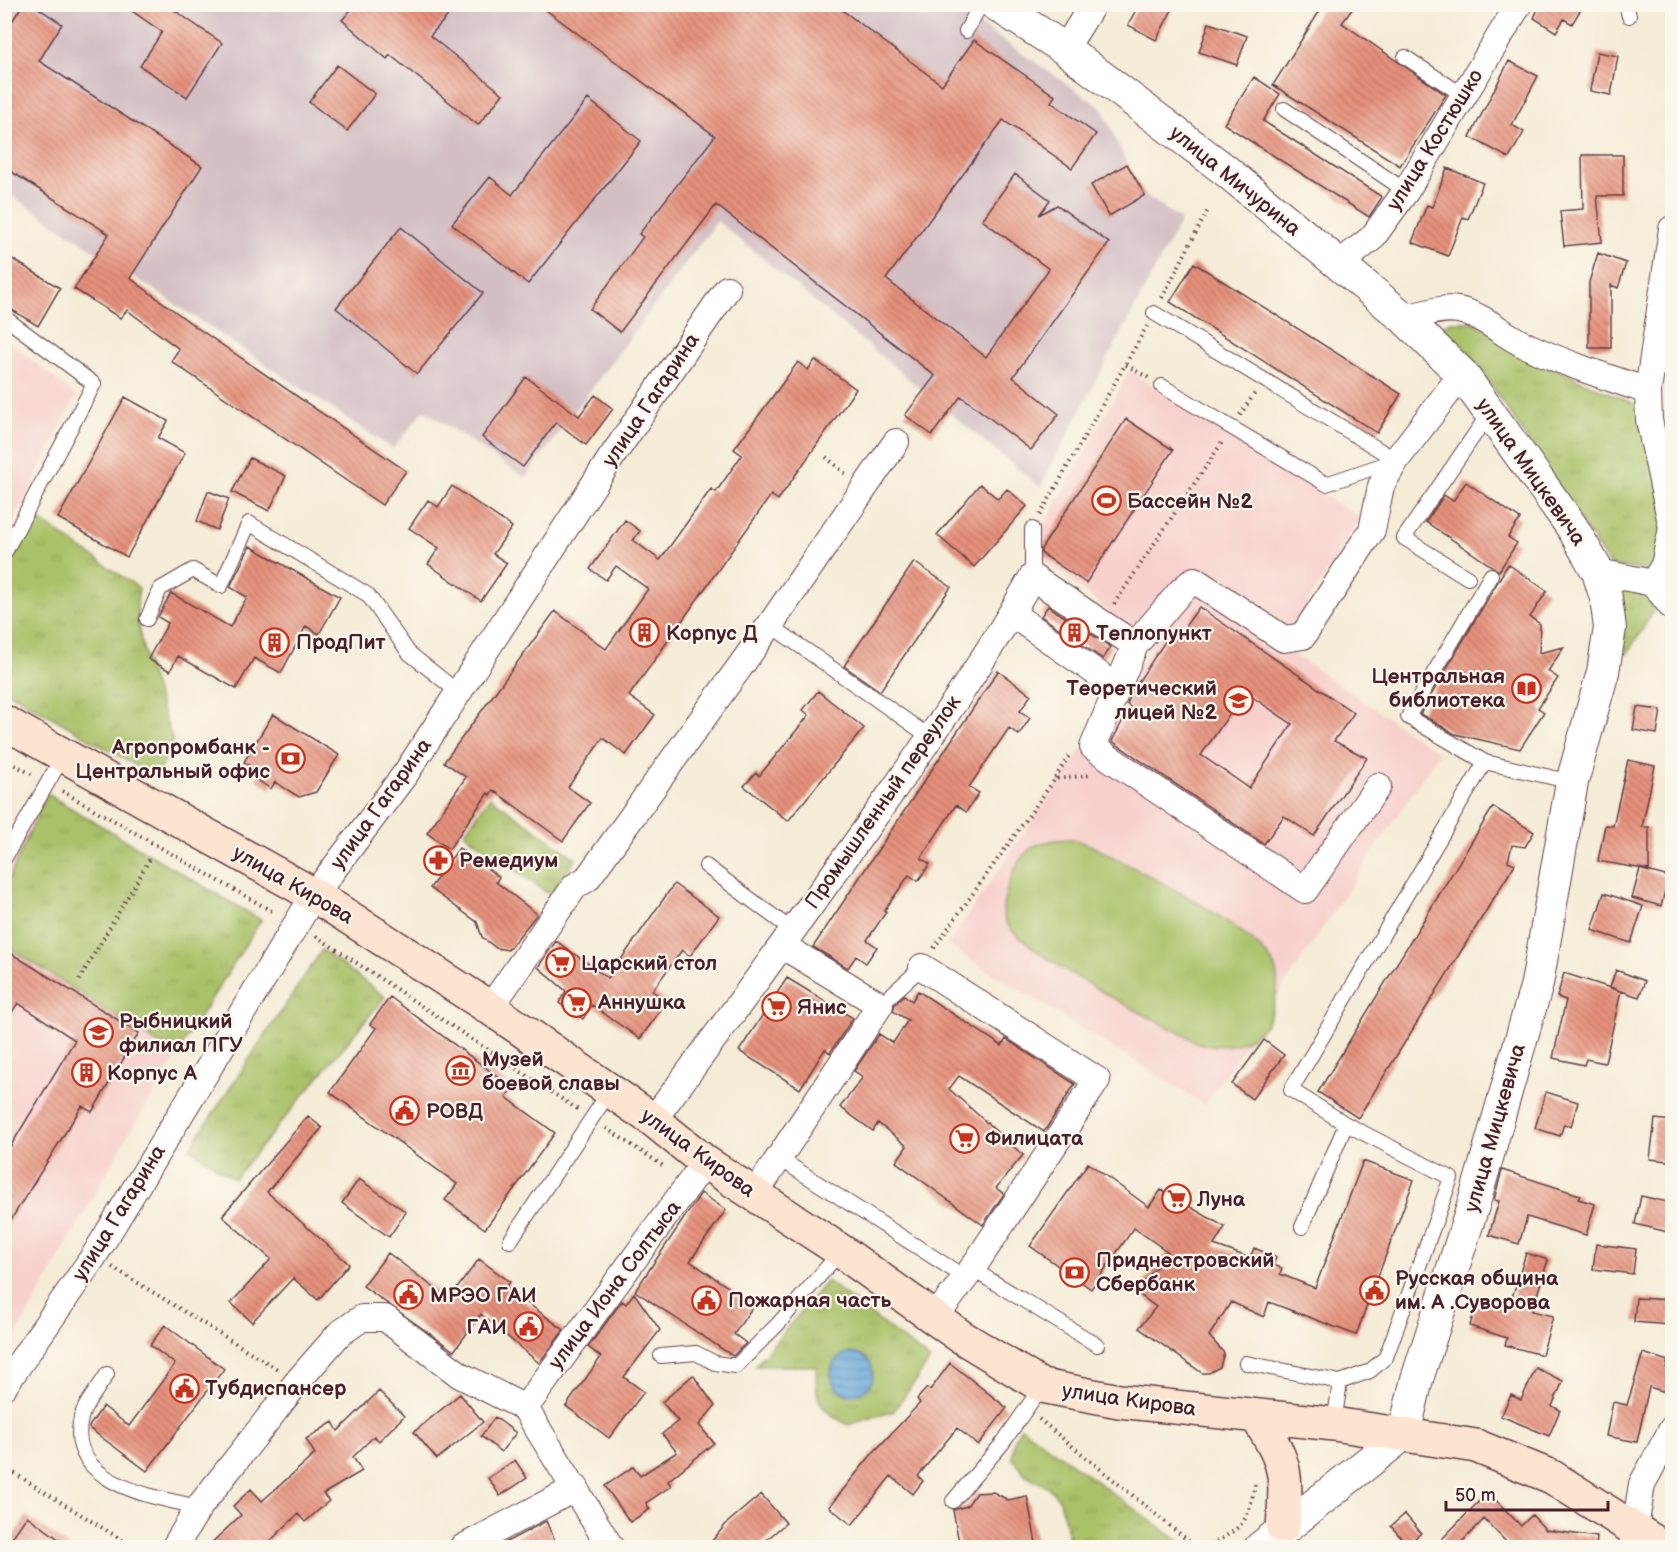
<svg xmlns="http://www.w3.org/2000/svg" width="1677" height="1552" font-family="'Balsamiq Sans',sans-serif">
<defs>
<pattern id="grass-tufts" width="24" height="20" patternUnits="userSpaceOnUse" patternTransform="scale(1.5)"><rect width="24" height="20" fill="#a9c167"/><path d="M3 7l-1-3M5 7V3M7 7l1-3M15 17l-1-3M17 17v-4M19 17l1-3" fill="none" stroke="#93a55a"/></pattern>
<pattern id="water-rules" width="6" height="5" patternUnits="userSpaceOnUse" patternTransform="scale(1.5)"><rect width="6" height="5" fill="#66a7da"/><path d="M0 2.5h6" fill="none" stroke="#5687b1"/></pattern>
<pattern id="building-back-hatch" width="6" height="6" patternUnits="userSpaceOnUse" patternTransform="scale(1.5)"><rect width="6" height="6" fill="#e6917b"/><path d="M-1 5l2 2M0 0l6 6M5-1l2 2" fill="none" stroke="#bc7665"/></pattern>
</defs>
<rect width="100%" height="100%" fill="#fbf7ec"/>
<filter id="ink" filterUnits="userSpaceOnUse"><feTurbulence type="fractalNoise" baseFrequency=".0167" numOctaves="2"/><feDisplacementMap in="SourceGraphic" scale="12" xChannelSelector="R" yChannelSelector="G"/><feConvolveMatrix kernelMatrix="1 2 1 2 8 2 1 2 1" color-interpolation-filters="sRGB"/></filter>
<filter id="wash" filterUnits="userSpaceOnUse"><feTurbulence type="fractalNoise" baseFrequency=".008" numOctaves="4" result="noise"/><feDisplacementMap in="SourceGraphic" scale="24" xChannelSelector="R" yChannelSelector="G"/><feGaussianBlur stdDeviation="1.35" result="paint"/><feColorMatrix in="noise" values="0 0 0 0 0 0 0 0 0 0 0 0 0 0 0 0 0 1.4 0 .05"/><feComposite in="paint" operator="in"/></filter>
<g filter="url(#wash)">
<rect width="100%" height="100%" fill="#f4ecd7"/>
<path fill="#f7d0cc" d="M5 338 76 396 5 539Z
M1129 371 1361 518 1281 645 1439 753 1205 1105 947 945 1152 647 1032 549Z
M47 794 261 920 122 1145 5 1356V864Z"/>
<path fill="#d2bec3" d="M4 5H951L1102 108 1127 164 1145 195 1181 220 1040 487 717 221 525 478 424 410 393 449 5 191Z"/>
<path fill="url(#grass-tufts)" stroke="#7a7049" stroke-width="1.5" d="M1450 322H1472L1577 379 1642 407 1670 531 1659 566 1646 570 1610 566 1478 365 1437 330Z
M35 517 139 588C129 630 160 700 173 742L157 778 5 690V572Z
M1631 589 1650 598 1653 612 1627 654 1615 592Z
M47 794 261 920 176 1055 5 945V887Z
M490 797 576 859 550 895 464 833Z
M322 950 385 997 234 1179 190 1148Z
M827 1281 930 1360 894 1411 848 1425C816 1407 816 1401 816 1366H755Z
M1021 1427 1187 1547H1071L1060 1500 1049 1488 1026 1475 1012 1458 1014 1439Z"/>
<path fill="#a9c167" stroke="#7a7049" stroke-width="1.5" d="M1072 839 1090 845C1132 868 1258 926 1275 968 1279 979 1277 993 1274 1004 1271 1010 1270 1020 1265 1025 1246 1047 1227 1048 1200 1044 1146 1015 1091 989 1041 954 1031 946 1014 935 1007 924 998 909 1007 890 1012 876 1024 844 1041 840 1072 839Z"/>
<path fill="url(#water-rules)" stroke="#586382" stroke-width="1.5" d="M831 1374a21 21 0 1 1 42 0a21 21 0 1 1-42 0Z"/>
<g id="blocks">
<path fill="url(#building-back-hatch)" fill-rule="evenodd" d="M23 4H32L62 24 39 61 202 166 130 278 196 327 406 471 382 505 171 361 179 349 127 310 120 318 74 289 109 234 4 167V34Z
M122 4H165L222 43 187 97 140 66 162 32Z
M356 4H458L430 36 503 94 478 125 390 55 387 59 342 20Z
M538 4H834L942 85 974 40 1055 96 1051 102 1096 134 1072 168 1003 120 886 279 986 357 1049 269 982 220 1015 174 1050 200 1039 215 1057 205 1109 243 1013 377 1059 414 1031 450 961 396 932 435 905 415 935 376 716 205 620 332 590 309 643 237 639 234 715 136Z
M1139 4H1162L1172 10 1156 40 1128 25Z
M1324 4H1356L1342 23 1446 95 1400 166 1273 85Z
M1540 4H1584L1572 24 1564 19 1556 32 1534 18Z
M1209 23 1247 36 1237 65 1199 52Z
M1597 52 1618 56 1611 95 1590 91Z
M1509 61 1538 76 1512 125 1524 132 1509 158 1470 137Z
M337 65 375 94 347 131 309 102Z
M1254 77 1280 94 1263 121 1382 197 1369 217 1224 124Z
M588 99 641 141 528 284 452 224 490 177 512 195Z
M1582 155H1623V196H1597L1602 242 1564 246 1560 211 1583 209Z
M1127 164 1145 195 1109 216 1091 185Z
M1447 168 1483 183 1468 219 1463 217 1448 256 1412 242 1427 205 1432 207Z
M401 227 483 293 417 374 336 308Z
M1598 253 1626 263 1618 288 1611 285V348H1589V282Z
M4 254 60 288 38 326 4 305Z
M1194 263 1401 394 1377 433 1170 302Z
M815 360 856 389 778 500 771 495 629 696 655 715 626 755 603 738 568 787 590 803 563 841 493 790 490 795 488 793 449 849 427 833 466 777 444 762 555 611 606 649 648 589 616 566 606 580 590 569 625 520 640 531 633 540 660 560 711 489 716 492 742 455 734 449 798 362 808 370Z
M526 377 579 416 595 395 613 409 586 445 556 422 523 467 482 437Z
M125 397 168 421 158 438 185 453 127 557 58 518Z
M1126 419 1173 450 1086 583 1041 553V549Z
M250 458 286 476 269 511 232 492Z
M1466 482 1520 519 1508 537 1517 543 1499 571 1426 522 1444 495 1453 501Z
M980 484 998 499 1007 489 1027 506 974 567 937 535Z
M452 486 512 527 493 554 507 563 481 601 428 564 439 548 409 528 428 500 438 507Z
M208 491 229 499 217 530 197 521Z
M250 546 340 597 319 634 306 626 281 673 254 658 236 689 178 656 170 671 148 659 168 623 158 617 171 593 230 627 247 597 230 587Z
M914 562 951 587 880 691 844 666Z
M1508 564 1547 591 1530 617 1540 624 1539 653 1564 647 1548 671 1558 678 1538 708 1544 712 1520 749 1455 734 1420 714Z
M1048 606 1111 647 1103 659 1041 616Z
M1199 607 1354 713 1334 741 1367 758 1314 836 1284 816 1264 844 1112 741 1130 707 1127 704 1134 688 1172 631 1179 635ZM1245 692 1292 724 1249 788 1201 755Z
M998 671 1031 695 1020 711 1030 718 1019 735 1009 728 969 787 979 793 966 812 956 805 921 858 930 864 918 881 909 875 884 911 886 912 867 940 877 947 866 963 856 956 848 968 813 947Z
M818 691 864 728 788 821 744 786 756 773 759 776 809 715 803 710Z
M1637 707 1661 710 1657 734 1633 730Z
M273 714 339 755 316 792 299 797 275 782 271 789 256 779 260 772 244 762Z
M1628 760 1655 766 1642 827H1649V870L1598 861 1605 825 1613 826Z
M1493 807 1534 832 1525 847 1512 845 1508 861 1515 864 1358 1118 1318 1092Z
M459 848 499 877 496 882 537 914 508 950 496 948 482 937 477 922 430 888Z
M1640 869 1669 877 1661 906 1632 898Z
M674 884 719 916 690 956 682 950 652 991 667 1001 640 1039 592 1005 583 1019 559 1003 566 991 538 967 556 941 608 978Z
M1604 893 1643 906 1631 943 1592 930Z
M4 949 139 1033 92 1112 82 1106 4 1231V1157L75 1040 18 1003 4 1024Z
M1616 970 1645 981 1639 997 1621 991 1605 1063 1586 1059 1584 1065 1553 1058 1566 1000 1557 997 1564 973 1620 991 1610 987Z
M787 978 853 1018 830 1053 825 1049 800 1089 739 1051Z
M918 991 1002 1046 1006 1039 1075 1084 1044 1132 959 1076 949 1089 1023 1155 996 1188 1004 1194 983 1225 896 1162 907 1146 878 1123 873 1131 840 1107 863 1077 854 1071 879 1034 893 1043 908 1020 893 1011 895 1004 904 995 912 1001Z
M390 997 513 1088 506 1097 555 1133 485 1229 445 1200 457 1184 330 1092 376 1028 370 1024Z
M1264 1040 1284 1055 1252 1099 1232 1084Z
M1546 1092 1578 1102 1571 1126 1564 1124 1560 1136 1535 1128Z
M308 1116 322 1128 267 1192 349 1264 318 1300 293 1278 252 1322 231 1303 271 1259 222 1216Z
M1655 1119 1672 1121 1668 1161 1650 1159Z
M1363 1161 1414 1180 1356 1335 1269 1302 1264 1317 1231 1302 1209 1336 1224 1353 1220 1367 1209 1373H1202L1139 1328 1156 1307 1136 1292 1168 1252 1134 1228 1091 1289 1030 1246 1088 1163 1149 1207 1161 1190 1225 1227 1214 1245 1250 1258 1254 1248 1276 1257 1273 1265 1282 1268 1280 1274 1315 1288Z
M1502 1170 1580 1195 1578 1199 1595 1204 1586 1235 1527 1217 1519 1244 1489 1235 1499 1201 1494 1200Z
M359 1179 406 1212 389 1237 342 1203Z
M701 1193 726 1210 690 1261 754 1305 734 1334 746 1343 733 1356 635 1291Z
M1641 1196 1672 1203V1233L1635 1224Z
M1596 1244 1636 1249 1633 1274 1593 1269Z
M388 1253 449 1299 479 1259 510 1282 506 1287 564 1330 539 1363 481 1314 454 1351 363 1286Z
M1526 1253 1548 1260 1532 1311 1553 1316 1542 1355 1505 1345 1507 1338 1470 1326 1477 1300 1503 1308 1505 1303 1510 1304Z
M634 1293 660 1330 624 1377 644 1392 609 1438 566 1406 601 1357 588 1347 622 1301 626 1304Z
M1636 1298 1672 1300 1670 1325 1634 1322Z
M165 1325 224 1369 147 1471 89 1428 90 1425 103 1406 129 1426 175 1364 150 1345Z
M1643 1353 1668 1361 1666 1368 1672 1369V1394L1649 1387 1637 1442 1606 1436 1613 1402 1627 1405Z
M950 1363 1007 1408 978 1445 957 1428 918 1476 923 1481 913 1494 891 1476 852 1525 829 1507 872 1454 920 1403 917 1399 927 1388 930 1390Z
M1536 1368 1563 1381 1552 1406 1560 1410 1549 1436 1501 1416 1511 1395 1521 1400Z
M693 1375 715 1406 699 1425 714 1443 668 1481 671 1486 646 1503 650 1509 630 1522 605 1486 633 1467 640 1476 677 1452 662 1434 678 1421 662 1402Z
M379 1391 404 1416 379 1441 374 1436 353 1457 362 1471 323 1494 329 1501 305 1522 298 1514 263 1548H206L241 1515 233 1506 251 1489 262 1501 315 1454 306 1439 333 1422 338 1431Z
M460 1394 483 1422 437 1459 414 1432Z
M495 1417 516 1433 501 1452 481 1436Z
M515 1460 527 1478 500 1496 488 1478Z
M993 1492 1008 1500 1027 1496 1037 1548H960L953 1510 967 1506 976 1493Z
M1488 1492 1521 1526 1532 1515 1546 1530 1597 1537 1596 1548H1512L1484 1519 1456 1548H1450L1442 1539Z
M761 1494 786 1523 757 1548H706L727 1523Z
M1405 1514 1421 1533 1407 1545 1391 1526Z
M27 1516 71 1548H5Z
M546 1521 558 1548H495Z"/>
</g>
</g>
<g filter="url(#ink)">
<use href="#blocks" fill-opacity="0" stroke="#643e45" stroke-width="1.5"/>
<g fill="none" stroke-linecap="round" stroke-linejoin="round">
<defs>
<path id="service" d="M1626 4 1629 16
M966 31 981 4
M1405 57 1464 96
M1284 109 1406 191
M1154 313 1396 460
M4 317 94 384 4 554
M1162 386 1326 484 1394 461
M1032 529V577
M1468 578 1404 538 1490 412
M147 619 160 589 193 570 221 586 249 523 368 595 409 653 458 692
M770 625 930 737
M1485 762 1408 717 1491 575
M4 859 63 756
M706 866 793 931
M880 1005 922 967
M1346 1124 1291 1090 1485 762 1572 782
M780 1159 966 1278
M510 1241 610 1091
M972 1269 1097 1345
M661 1356 696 1353 715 1363 736 1366 778 1324 841 1251
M1246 1363 1340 1382 1370 1371 1386 1357 1451 1178 1346 1124 1302 1227
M107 1374C100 1387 84 1404 81 1418 65 1484 154 1497 199 1507
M1334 1424 1340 1382
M953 1501 1002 1444 1042 1386"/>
<path id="minor" d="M1065 49 1093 4
M1339 264 1372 238 1406 191 1519 4
M1404 318C1421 315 1440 307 1458 310 1483 315 1501 333 1523 344 1563 363 1606 377 1648 391
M1598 572 1653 583 1664 565 1672 528 1649 420 1648 391 1672 229
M1653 583 1672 607
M1012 614 1117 687
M1135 645 1181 591 1194 580 1284 639 1303 636 1372 530 1381 486 1396 460 1462 374
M922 967 1097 1080 972 1269 936 1316
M490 1008 575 886 587 879 770 625 896 442
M653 1120C729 1020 802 918 875 816 930 738 986 660 1032 577L1135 645 1093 747 1305 890 1378 786
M755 1194 880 1005 783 946
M4 1386 94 1256 314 895 406 773 611 458 727 289
M525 1408 705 1162
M174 1548 199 1507 298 1381 339 1334 362 1318H385L460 1375 525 1408 611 1548
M462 1548 576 1488
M1632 1548 1642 1484 1672 1429"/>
<path id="tertiary" d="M995 4 1065 49 1225 170 1404 318 1462 374 1572 527 1598 572 1606 598 1610 628 1603 672 1572 782 1537 984 1474 1203 1417 1379 1404 1434 1260 1548"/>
<path id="secondary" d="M4 722 314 895 490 1008 653 1120 705 1162 841 1251 960 1336 1042 1386 1119 1401 1334 1424 1476 1446 1552 1477 1664 1548
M1257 1417C1287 1465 1287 1471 1283 1527"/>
</defs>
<use href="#service" stroke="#643e45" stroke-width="16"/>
<use href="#minor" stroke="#643e45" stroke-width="28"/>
<use href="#tertiary" stroke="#643e45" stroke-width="34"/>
<use href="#secondary" stroke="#643e45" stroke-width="36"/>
<path stroke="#643e45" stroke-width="4" stroke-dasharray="1.5 4.5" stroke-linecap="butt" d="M1162 298 1209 208
M1126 365 1149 378
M1240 415 1255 393
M826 457 847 475
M1040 515 1147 326
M1114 604 1223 441
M4 759 35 776
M1055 778 1070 754
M62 791 275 913
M316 936 580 1111
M934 948 1055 779 1091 775
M79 980 151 857
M606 1128 665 1167
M112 1267 279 1370
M1039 1419 1197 1548
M4 1467 135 1548
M1206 1548C1245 1524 1247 1527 1256 1480"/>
<use href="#service" stroke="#fff" stroke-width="14"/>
<use href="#minor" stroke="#fff" stroke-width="26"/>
<use href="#tertiary" stroke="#fff" stroke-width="32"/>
<use href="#secondary" stroke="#fde4d1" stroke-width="33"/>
</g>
</g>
<defs>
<symbol id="stadium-ring" viewBox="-11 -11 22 22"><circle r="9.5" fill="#fbf7ec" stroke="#c8321e" stroke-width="1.5"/><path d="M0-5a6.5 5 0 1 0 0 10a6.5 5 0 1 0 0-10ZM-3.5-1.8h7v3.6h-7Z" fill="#c8321e"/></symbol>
<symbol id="building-ring" viewBox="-11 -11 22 22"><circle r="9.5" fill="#fbf7ec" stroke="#c8321e" stroke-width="1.5"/><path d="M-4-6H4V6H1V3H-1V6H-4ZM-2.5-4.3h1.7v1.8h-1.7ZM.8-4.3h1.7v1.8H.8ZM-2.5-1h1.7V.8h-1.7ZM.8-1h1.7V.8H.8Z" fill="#c8321e"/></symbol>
<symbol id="library-ring" viewBox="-11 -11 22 22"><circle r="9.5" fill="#fbf7ec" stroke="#c8321e" stroke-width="1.5"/><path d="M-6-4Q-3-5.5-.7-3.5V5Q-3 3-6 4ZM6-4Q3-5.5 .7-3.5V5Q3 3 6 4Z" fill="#c8321e"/></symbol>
<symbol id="school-ring" viewBox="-11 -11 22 22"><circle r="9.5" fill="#fbf7ec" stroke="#c8321e" stroke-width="1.5"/><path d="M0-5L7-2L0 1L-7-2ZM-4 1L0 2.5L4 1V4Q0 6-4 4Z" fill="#c8321e"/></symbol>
<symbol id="bank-ring" viewBox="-11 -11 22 22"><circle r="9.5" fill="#fbf7ec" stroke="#c8321e" stroke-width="1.5"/><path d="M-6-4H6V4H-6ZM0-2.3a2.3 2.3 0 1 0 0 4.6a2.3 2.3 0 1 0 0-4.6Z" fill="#c8321e"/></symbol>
<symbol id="pharmacy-ring" viewBox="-11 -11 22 22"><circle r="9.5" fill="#fbf7ec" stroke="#c8321e" stroke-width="1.5"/><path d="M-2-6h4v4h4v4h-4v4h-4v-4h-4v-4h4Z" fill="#c8321e"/></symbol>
<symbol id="supermarket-ring" viewBox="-11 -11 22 22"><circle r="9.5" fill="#fbf7ec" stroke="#c8321e" stroke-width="1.5"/><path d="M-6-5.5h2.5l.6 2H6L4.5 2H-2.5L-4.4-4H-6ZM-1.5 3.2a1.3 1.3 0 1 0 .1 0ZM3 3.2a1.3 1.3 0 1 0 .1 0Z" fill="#c8321e"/></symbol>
<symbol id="university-ring" viewBox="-11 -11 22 22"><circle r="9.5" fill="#fbf7ec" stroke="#c8321e" stroke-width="1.5"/><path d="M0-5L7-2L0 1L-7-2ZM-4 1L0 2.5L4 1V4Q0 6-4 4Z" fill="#c8321e"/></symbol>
<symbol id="museum-ring" viewBox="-11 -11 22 22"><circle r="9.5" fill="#fbf7ec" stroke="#c8321e" stroke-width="1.5"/><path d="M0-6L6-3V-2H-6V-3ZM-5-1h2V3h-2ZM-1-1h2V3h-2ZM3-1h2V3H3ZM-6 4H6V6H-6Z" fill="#c8321e"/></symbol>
<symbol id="civic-ring" viewBox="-11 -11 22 22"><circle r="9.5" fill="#fbf7ec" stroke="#c8321e" stroke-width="1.5"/><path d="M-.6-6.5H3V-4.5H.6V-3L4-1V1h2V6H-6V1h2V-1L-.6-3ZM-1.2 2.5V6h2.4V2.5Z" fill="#c8321e"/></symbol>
</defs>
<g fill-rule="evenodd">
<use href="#stadium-ring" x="1090" y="484" width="33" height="33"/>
<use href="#building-ring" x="628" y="616" width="33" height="33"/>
<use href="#building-ring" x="1058" y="616" width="33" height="33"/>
<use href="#building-ring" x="258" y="626" width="33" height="33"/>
<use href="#library-ring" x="1510" y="672" width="33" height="33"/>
<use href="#school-ring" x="1222" y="684" width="33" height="33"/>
<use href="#bank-ring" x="274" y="742" width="33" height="33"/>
<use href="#pharmacy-ring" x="422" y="844" width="33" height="33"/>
<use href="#supermarket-ring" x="544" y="946" width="33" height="33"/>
<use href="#supermarket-ring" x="560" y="986" width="33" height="33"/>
<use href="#supermarket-ring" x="760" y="990" width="33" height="33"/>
<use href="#university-ring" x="82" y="1016" width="33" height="33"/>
<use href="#museum-ring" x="444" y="1054" width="33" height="33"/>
<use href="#building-ring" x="70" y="1056" width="33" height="33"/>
<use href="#civic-ring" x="388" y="1094" width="33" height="33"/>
<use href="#supermarket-ring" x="948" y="1122" width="33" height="33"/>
<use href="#supermarket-ring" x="1160" y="1182" width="33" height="33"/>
<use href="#bank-ring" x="1058" y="1256" width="33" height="33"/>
<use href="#civic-ring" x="1358" y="1274" width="33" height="33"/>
<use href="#civic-ring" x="392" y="1278" width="33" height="33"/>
<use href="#civic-ring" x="690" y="1284" width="33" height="33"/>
<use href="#civic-ring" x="512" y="1310" width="33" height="33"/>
<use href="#civic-ring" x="168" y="1372" width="33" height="33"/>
</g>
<g text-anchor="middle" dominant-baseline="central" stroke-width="4.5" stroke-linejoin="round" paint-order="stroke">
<g font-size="21" fill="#4a1f2b" stroke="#fbf7ec">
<text transform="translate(1435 140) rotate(-58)">улица Костюшко</text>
<text transform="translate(1235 181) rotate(39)">улица Мичурина</text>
<text transform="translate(651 400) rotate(-56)">улица Гагарина</text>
<text transform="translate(1531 472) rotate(55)">улица Мицкевича</text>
<text transform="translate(883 802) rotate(-55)">Промышленный переулок</text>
<text transform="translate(381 804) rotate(-54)">улица Гагарина</text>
<text transform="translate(293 885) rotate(30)">улица Кирова</text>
<text transform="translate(1495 1128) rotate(-74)">улица Мицкевича</text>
<text transform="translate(698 1153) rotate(36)">улица Кирова</text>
<text transform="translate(119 1213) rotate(-58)">улица Гагарина</text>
<text transform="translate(615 1285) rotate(-53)">улица Иона Солтыса</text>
<text transform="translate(1129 1400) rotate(8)">улица Кирова</text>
</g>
<g font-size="21" font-weight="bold" fill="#4a1f2b" stroke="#fbf7ec" text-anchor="start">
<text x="1127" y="501">Бассейн №2</text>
<text x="666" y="633">Корпус Д</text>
<text x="1096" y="633">Теплопункт</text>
<text x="296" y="642">ПродПит</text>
<text x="1505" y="676" text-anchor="end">Центральная<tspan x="1505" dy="24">библиотека</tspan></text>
<text x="1217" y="688" text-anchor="end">Теоретический<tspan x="1217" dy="24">лицей №2</tspan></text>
<text x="270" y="747" text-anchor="end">Агропромбанк -<tspan x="270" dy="24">Центральный офис</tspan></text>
<text x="459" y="860">Ремедиум</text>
<text x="581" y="963">Царский стол</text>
<text x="598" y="1002">Аннушка</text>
<text x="797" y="1007">Янис</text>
<text x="119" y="1021">Рыбницкий<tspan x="119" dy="24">филиал ПГУ</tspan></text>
<text x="482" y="1059">Музей<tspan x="482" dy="24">боевой славы</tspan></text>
<text x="107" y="1073">Корпус А</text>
<text x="426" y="1111">РОВД</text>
<text x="985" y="1138">Филицата</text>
<text x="1197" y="1199">Луна</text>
<text x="1096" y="1260">Приднестровский<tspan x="1096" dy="24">Сбербанк</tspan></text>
<text x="1395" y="1278">Русская община<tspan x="1395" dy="24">им. А .Суворова</tspan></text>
<text x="430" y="1295">МРЭО ГАИ</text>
<text x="728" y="1300">Пожарная часть</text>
<text x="507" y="1327" text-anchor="end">ГАИ</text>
<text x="205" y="1388">Тубдиспансер</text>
</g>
</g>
<rect width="1677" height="1552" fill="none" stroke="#fbf7ec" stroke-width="24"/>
<path d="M1446 1501v9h162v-9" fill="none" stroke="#4a1f2b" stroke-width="3"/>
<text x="1455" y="1501" font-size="18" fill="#4a1f2b" stroke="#fbf7ec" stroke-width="4.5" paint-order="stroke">50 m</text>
</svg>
